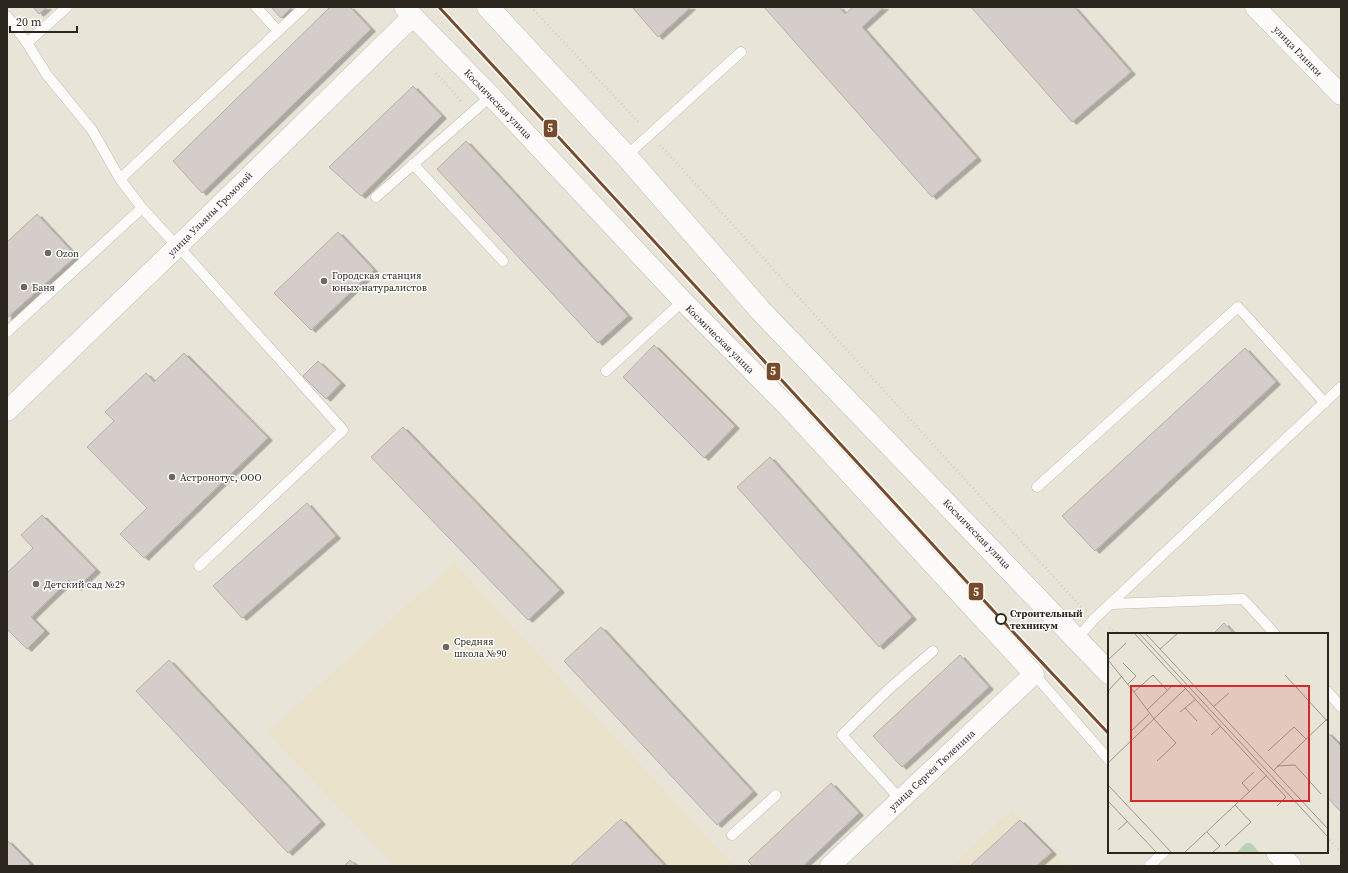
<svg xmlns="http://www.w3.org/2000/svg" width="1348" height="873" font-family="'Source Serif 4',serif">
<defs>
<filter id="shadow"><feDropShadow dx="4.5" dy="2.5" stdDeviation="0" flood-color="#0004"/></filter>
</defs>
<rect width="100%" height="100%" fill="#e8e4d7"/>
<path fill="#eae2cb" d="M454 563 734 866H394L267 732Z
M1012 809 1066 866H952Z"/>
<path fill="#d4cdc9" stroke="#b7b0ac" filter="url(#shadow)" d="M33 7H47L39 14Z
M271 7H292L281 18Z
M330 7H350L371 29 202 193 173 161Z
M632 7H691L658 37Z
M764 7H839L845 14 853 7H884L862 27 977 158 932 197Z
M971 7H1074L1131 72 1072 122Z
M413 86 442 116 361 196 329 167Z
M466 141 628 316 598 343 437 169Z
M37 214 76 256 7 318V242Z
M338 232 374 270 311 330 274 293Z
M654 345 735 426 704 458 623 377Z
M1245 348 1276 382 1095 551 1062 516Z
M184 353 268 438 144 558 120 534 147 508 87 447 114 421 105 412 146 373 154 382Z
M318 361 341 383 326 399 303 376Z
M403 427 560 590 528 620 371 457Z
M770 457 912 617 879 647 737 487Z
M307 503 336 536 242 618 213 586Z
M42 515 96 570 77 588 69 580 31 617 45 631 27 649 7 629V573L33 548 21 535Z
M1224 623 1234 634H1213Z
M601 627 753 792 717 825 564 661Z
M960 655 989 687 902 767 873 736Z
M169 660 321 822 288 853 136 691Z
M1327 732 1341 746V812L1327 797Z
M831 783 859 813 803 866H753L748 861Z
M621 819 665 866H570Z
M1020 820 1052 852 1036 866H970Z
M7 840 30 863 28 866H7Z
M350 860 357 866H344Z"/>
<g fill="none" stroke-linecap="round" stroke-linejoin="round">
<defs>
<path id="service" d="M67 7 27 43 47 75 92 130 120 179 142 208 177 246
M256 7 278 31
M7 16 27 43
M626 156 741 52
M413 164 503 261
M120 179 304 7
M376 197 491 96
M178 246 343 430 199 566
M7 332 142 208
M606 371 683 301
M1037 487 1238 307 1325 403
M1111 604 1243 599 1275 634
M1077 639 1093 620 1341 387
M1034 674 1109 760
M1327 691 1341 707
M901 800 842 735 890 688 933 651
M732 835 776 795
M1149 866 1164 852"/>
<path id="minor" d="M404 7 491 96 683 301 789 408 1034 674 830 866
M1255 7 1341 95
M7 411 178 246 412 17"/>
<path id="secondary" d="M488 7 626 156 761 311 1109 673
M1277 852 1290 866"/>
</defs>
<use href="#service" stroke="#bfbcb2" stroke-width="11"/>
<use href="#minor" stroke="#bfbcb2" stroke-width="21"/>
<use href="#secondary" stroke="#bfbcb2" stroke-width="23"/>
<path stroke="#d1d0cc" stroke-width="2.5" stroke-dasharray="1 3" stroke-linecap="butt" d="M531 7 639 123
M436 73 461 101
M660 145 1083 609
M1109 628 1121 634
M1327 837 1341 852"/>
<use href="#service" stroke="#fcfbf9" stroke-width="10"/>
<use href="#minor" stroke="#fcfbf9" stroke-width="20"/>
<use href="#secondary" stroke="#fcfbf9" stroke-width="22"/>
<defs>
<path id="tram-1" d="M439 7 1001 619 1109 734"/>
</defs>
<use href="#tram-1" stroke="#fff" stroke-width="6"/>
<use href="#tram-1" stroke="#7a4b2a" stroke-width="3"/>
</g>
<g fill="#6d695f" stroke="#fff" stroke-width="1.5">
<circle cx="48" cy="253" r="4"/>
<circle cx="324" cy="281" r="4"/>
<circle cx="24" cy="287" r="4"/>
<circle cx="172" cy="477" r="4"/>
<circle cx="36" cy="584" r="4"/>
<circle cx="446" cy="647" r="4"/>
</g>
<circle fill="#fff" stroke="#2b271e" stroke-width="2" cx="1001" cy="619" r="5"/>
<g text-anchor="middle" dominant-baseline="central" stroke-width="3" stroke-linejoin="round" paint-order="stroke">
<g font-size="10" fill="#2b271e" stroke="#fff">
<text transform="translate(1298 51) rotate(46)">улица Глинки</text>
<text transform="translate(498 104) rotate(46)">Космическая улица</text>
<text transform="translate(210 214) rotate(-45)">улица Ульяны Громовой</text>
<text transform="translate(720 339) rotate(45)">Космическая улица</text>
<text transform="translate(977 534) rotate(46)">Космическая улица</text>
<text transform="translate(932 770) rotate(-43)">улица Сергея Тюленина</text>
</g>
<g font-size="10" fill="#2b271e" stroke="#fff" text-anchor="start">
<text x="56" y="253">Ozon</text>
<text x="332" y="275">Городская станция<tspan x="332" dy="12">юных натуралистов</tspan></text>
<text x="32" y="287">Баня</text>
<text x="180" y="477">Астронотус, ООО</text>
<text x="44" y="584">Детский сад №29</text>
<text x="454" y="641">Средняя<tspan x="454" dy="12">школа №90</tspan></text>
</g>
<g font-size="10" font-weight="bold" fill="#2b271e" stroke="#fff" text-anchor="start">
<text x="1010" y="613">Строительный<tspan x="1010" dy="12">техникум</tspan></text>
</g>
</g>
<g transform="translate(1108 633)">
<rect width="220" height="220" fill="#e8e4d7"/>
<path d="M138 210H143L152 220H128Z" fill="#b9d3b2"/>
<path fill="none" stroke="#9c988d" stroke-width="1" d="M26 0 178 164 169 173M31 0 220 204M37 0 220 196M52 16 70 0M0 27 26 59M0 27 18 10M15 30 28 43 20 51M177 42 220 89M0 58 14 43M105 74 121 60M77 75 89 88M39 77 65 52M72 79 88 66M46 86 26 59 45 42 59 57M46 86 68 110 49 128M23 98 41 81M103 102 113 93M160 118 186 94 198 106M0 130 77 56M169 133 187 132 213 161M165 138 220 85M0 152 64 220M142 159 134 150 146 139M0 168 49 220M10 197 20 188M99 199 112 213 105 219M117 213 143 189 127 172M76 220 159 142"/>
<path fill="#d62828" fill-opacity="0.15" stroke="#d62828" stroke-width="2" d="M23 53H201V168H23Z"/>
<rect width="220" height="220" fill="none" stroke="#2b271e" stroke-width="2"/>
</g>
<g stroke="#fff" stroke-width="1.5">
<rect x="543" y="119" width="15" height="19" rx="4" fill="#7a4b2a"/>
<rect x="766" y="362" width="15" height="19" rx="4" fill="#7a4b2a"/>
<rect x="968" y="582" width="16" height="19" rx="4" fill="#7a4b2a"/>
</g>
<g font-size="11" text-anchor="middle" font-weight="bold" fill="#fff">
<text x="550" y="132">5</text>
<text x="773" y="375">5</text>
<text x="976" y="596">5</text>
</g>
<rect width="1348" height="873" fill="none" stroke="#2b271e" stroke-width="16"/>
<path d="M10 26v6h67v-6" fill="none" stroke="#2b271e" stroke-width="2"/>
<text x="16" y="26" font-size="12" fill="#2b271e" stroke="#ffffff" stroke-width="3" paint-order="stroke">20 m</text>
</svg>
